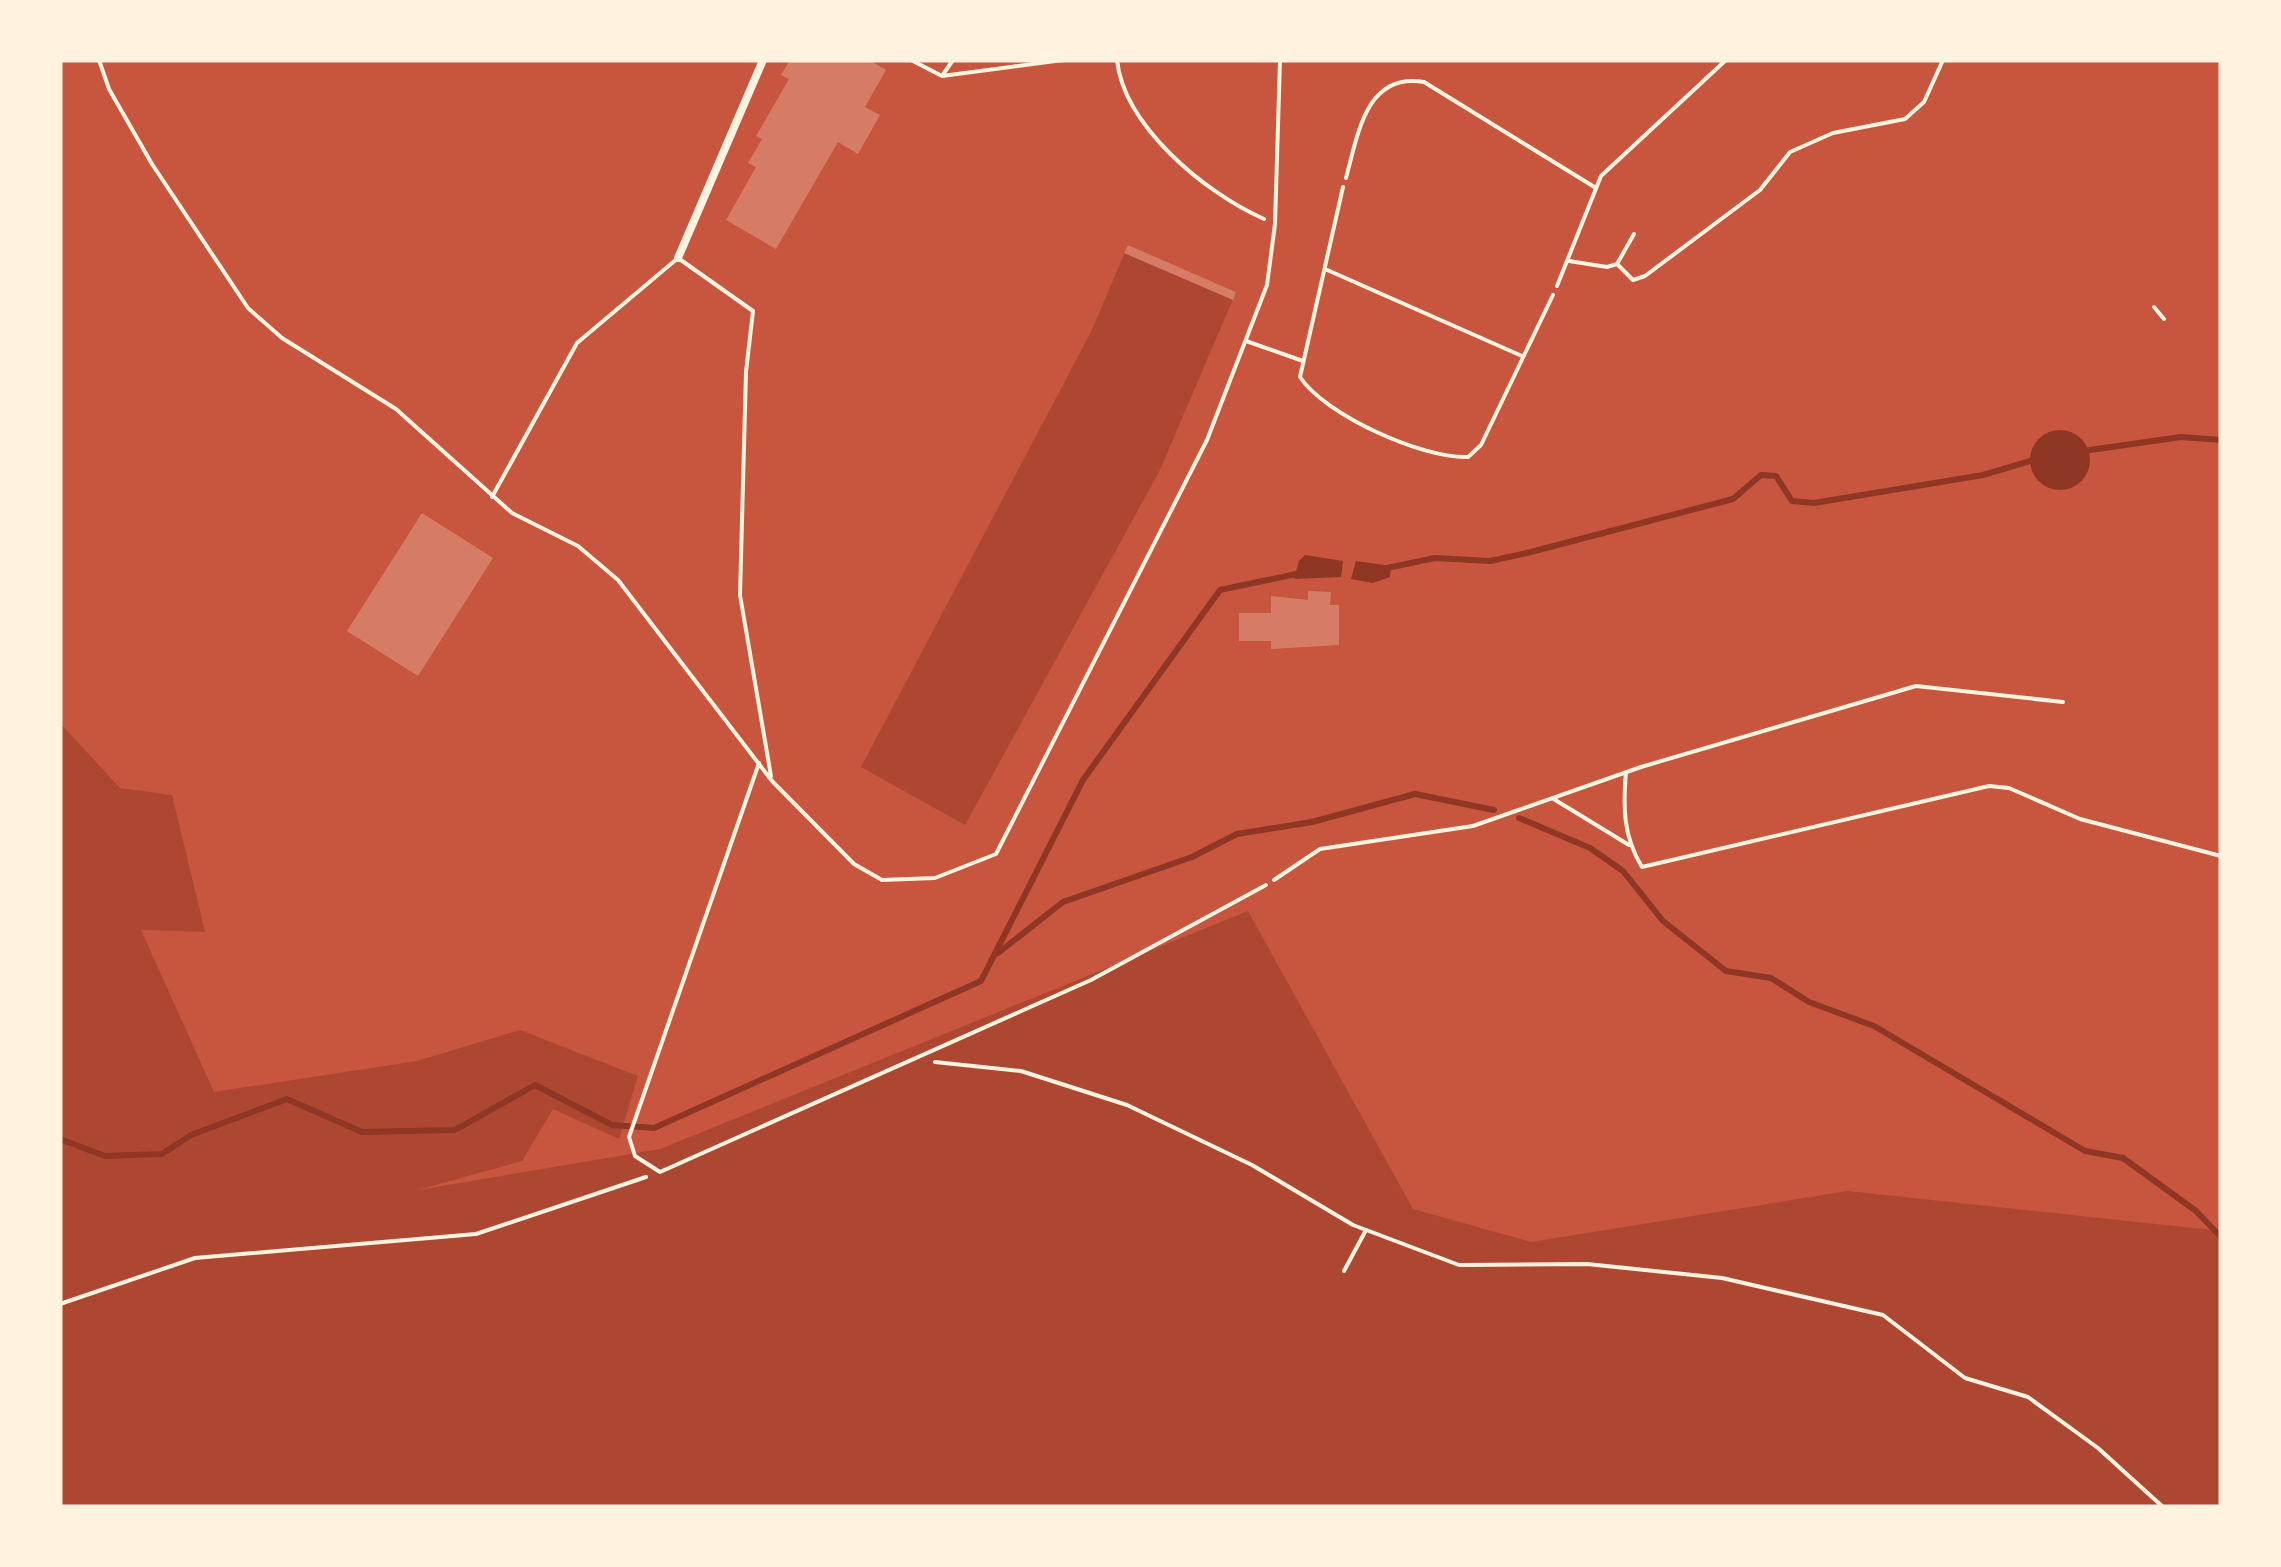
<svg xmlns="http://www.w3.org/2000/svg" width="2281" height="1567" font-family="Inter,sans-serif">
<rect width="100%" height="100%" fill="#c8553d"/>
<path fill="#ae4732" d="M1128 245 1236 292 1160 470 965 825 861 767 1091 332Z
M60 723 120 788 172 795 205 932 141 930 214 1092 417 1061 520 1030 638 1076 619 1139 553 1109 522 1161 418 1190 660 1149 1248 911 1413 1209 1531 1242 1848 1191 2221 1231V1507H60Z"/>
<path fill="#8f3625" d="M2030 460a30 30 0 1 1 60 0a30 30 0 1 1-60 0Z
M1305 555 1343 561 1341 577 1294 579 1299 561Z
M1356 561 1391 566 1390 577 1373 583 1351 579Z"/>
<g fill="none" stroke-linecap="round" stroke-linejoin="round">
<path stroke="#8f3625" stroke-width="6" d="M2083 451 2181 437 2221 440
M1382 569 1435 558 1490 561 1527 553 1733 499 1761 475 1776 476 1792 501 1814 503 1983 475 2037 459
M1519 818 1590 848 1623 871 1663 921 1726 971 1771 978 1809 1002 1874 1026 2085 1151 2123 1158 2196 1211 2221 1237
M998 953 1063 902 1192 857 1237 834 1312 822 1415 794 1494 810
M60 1139 105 1156 162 1154 191 1135 287 1099 362 1132 455 1130 535 1085 612 1125 654 1128 981 981 1083 780 1220 590 1301 573"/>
</g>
<path fill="#d67c66" d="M790 60H869L886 70 865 107 880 115 858 154 838 142 776 249 726 220 756 167 748 163 762 139 756 136 789 79 781 75Z
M1128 245 1236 292 1233 300 1124 253Z
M422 513 493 558 418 676 347 631Z
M1308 591 1331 592 1330 605H1339V645L1271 649V641H1239V613H1271V596L1308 600Z"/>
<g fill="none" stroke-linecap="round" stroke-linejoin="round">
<path stroke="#fff3e0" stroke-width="4" d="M911 60 942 76 953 60
M1117 60C1124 126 1205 193 1264 219
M942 76 1063 60
M1346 178C1358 134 1366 72 1424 82L1596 188
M1569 261 1607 267 1617 264 1634 234
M1617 264 1633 280 1645 276 1760 190 1790 152 1833 133 1905 119 1924 102 1943 60
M1557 286 1601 176 1726 60
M2154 307 2164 319
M1626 772C1623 807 1623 836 1642 867L1989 786 2009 788 2080 819 2221 856
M1552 798 1629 845
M1274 880 1320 849 1473 826 1641 767 1916 686 2063 702
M935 1062 1021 1071 1127 1105 1252 1165 1353 1225 1459 1265 1587 1264 1722 1278 1883 1315 1965 1378 2028 1397 2098 1448 2163 1507
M1344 1271 1366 1230
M60 1304 195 1258 476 1234 646 1177"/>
<path stroke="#fff3e0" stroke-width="4" d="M99 60 109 89 152 164 248 308 282 338 396 409 512 513 578 546 618 580 772 781 854 864 882 880 935 878 996 854 1207 440 1267 285 1275 224 1280 60
M1343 187 1300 377C1325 415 1423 459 1468 457L1481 445 1553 295
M1325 269 1522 356
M1246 341 1303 361
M492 497 577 343 678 258 753 311 746 372 740 595 771 776
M759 763 629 1137 635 1156 660 1172 1091 980 1266 885"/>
<path stroke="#fff3e0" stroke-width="8" d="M678 258 763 60"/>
</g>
<rect width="2281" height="1567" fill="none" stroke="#fff3e0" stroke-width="125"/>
</svg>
